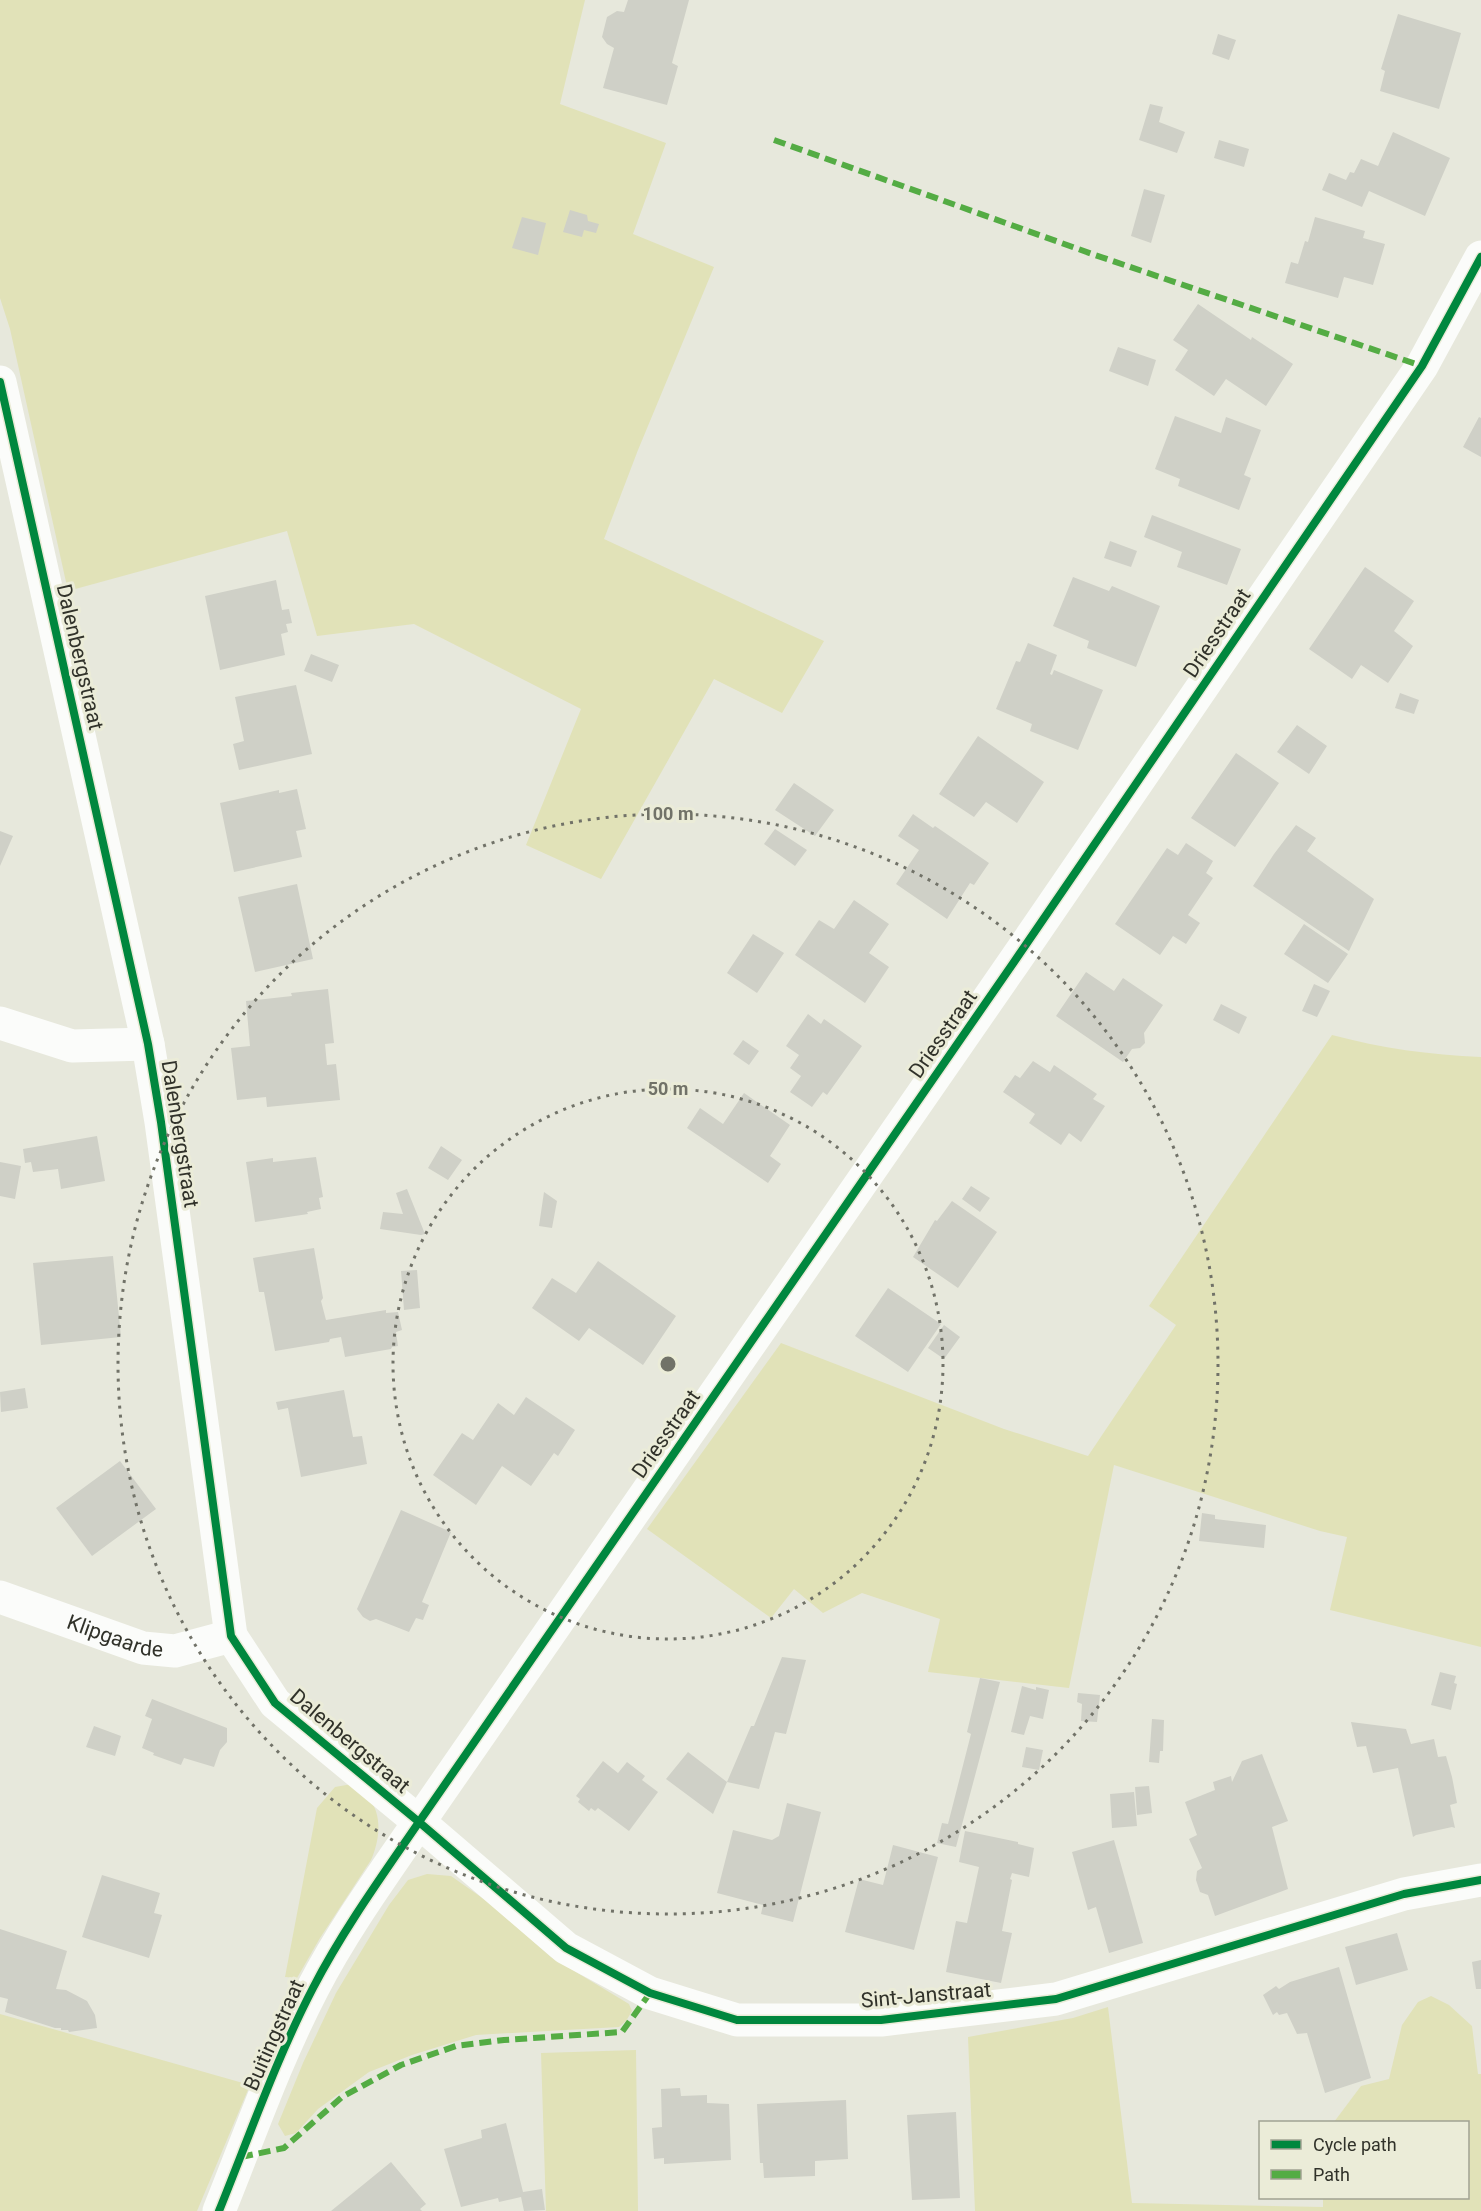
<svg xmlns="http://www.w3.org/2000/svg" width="1481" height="2211" font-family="Roboto,sans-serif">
<rect width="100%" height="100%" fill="#e7e8dc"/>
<path fill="#e1e2b8" d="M0 0H585L560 104 666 143 633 234 714 267 638 450 604 539 824 641 782 713 714 679 601 879 526 845 581 709 414 624 317 636 287 531 68 591 10 329 0 298Z
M1332 1035C1381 1048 1430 1055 1481 1057V1647L1330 1610 1347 1537 1320 1531 1114 1465 1069 1688 928 1672 940 1619 862 1593 823 1613 794 1589 771 1618 647 1529 781 1343 1004 1429 1088 1456 1176 1325 1149 1306Z
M352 1784C358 1789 365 1794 370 1800 383 1817 379 1842 371 1860L320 1938 297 1978 285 1977 317 1808 335 1787Z
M427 1874 451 1876 488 1902 551 1957 629 2004 632 2011 626 2021 619 2027 476 2035 412 2055 369 2072 318 2109 296 2133 285 2136 278 2124 303 2063 336 1993 389 1905 408 1880Z
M1431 1996 1449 2005 1472 2026 1478 2074H1481V2211H975L968 2037 1073 2018 1108 2007 1132 2203 1323 2207V2198H1468V2122H1334L1361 2086 1389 2079 1402 2025 1418 2002Z
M0 2014 250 2085 197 2211H0Z
M636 2050 638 2211H546L541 2053Z"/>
<path fill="#cfd0c7" d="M628 0H689L672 63 678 66 667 105 603 88 614 48 607 44 602 37 607 17 617 11 624 12Z
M1398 14 1461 33 1439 109 1380 91 1385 71 1381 69Z
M1218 34 1236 40 1229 60 1212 54Z
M1150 104 1163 107 1159 122 1185 132 1177 153 1139 140Z
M1393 132 1450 158 1425 216 1369 191 1362 207 1322 190 1329 173 1346 180 1350 172 1354 173 1361 159 1378 166Z
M1219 140 1249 149 1244 167 1214 158Z
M1144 189 1165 195 1151 243 1131 236Z
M570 210 587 215 588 221 599 224 596 233 584 230 582 237 563 232Z
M522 217 546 223 538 255 512 248Z
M1315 217 1365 231 1363 238 1385 244 1373 285 1344 277 1338 298 1285 283 1291 262 1298 264 1305 241 1308 242Z
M1198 304 1251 340 1252 337 1293 364 1266 406 1226 379 1214 396 1175 370 1188 350 1173 340Z
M1118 347 1156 360 1148 386 1109 371Z
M1175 416 1221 433 1226 417 1261 430 1244 475 1251 478 1239 510 1178 486 1180 479 1155 469Z
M1479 417 1481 418V457L1463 447Z
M1152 515 1241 549 1227 585 1177 567 1182 552 1144 537Z
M1110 541 1137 551 1131 567 1104 558Z
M1365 567 1414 601 1394 631 1413 646 1388 683 1361 665 1352 679 1309 649Z
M1073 577 1109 591 1112 586 1160 606 1136 667 1087 648 1089 641 1053 626Z
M276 580 282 610 289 609 292 623 286 624 288 632 281 634 285 655 220 670 205 596Z
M1028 643 1057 655 1050 674 1052 675 1054 670 1103 690 1078 750 1030 731 1032 724 996 709 1016 661 1020 662Z
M311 654 339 665 332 682 304 671Z
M296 685 312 754 239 770 233 744 244 741 235 697Z
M1400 693 1419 700 1414 714 1395 708Z
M1297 725 1327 746 1309 774 1277 752Z
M978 736 1044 782 1017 823 986 802 974 817 939 794Z
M1236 753 1279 783 1235 847 1191 818Z
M794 783 834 810 815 836 775 810Z
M297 789 306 829 296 831 302 857 234 872 220 803 279 790V793Z
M913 814 933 828 935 826 989 863 974 885 970 883 947 919 896 884 919 850 898 836Z
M1296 825 1316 838 1307 851 1374 899 1349 951 1253 886 1274 854Z
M775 829 807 850 795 866 764 844Z
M0 831 13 836 0 866Z
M1186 843 1213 861 1206 873 1213 878 1188 915 1200 923 1186 944 1173 936 1160 955 1115 924 1167 848 1178 855Z
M297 884 313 959 255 972 238 897Z
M854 900 889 924 869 953 889 967 865 1003 795 955 819 920 834 929Z
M1304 924 1348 954 1328 983 1284 954Z
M753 934 784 953 757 993 727 973Z
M1086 972 1114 991 1123 978 1163 1005 1144 1033 1145 1043 1140 1048 1132 1049 1123 1062 1056 1016Z
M1314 984 1330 991 1317 1017 1302 1011Z
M328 989 334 1043 325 1044 327 1065 336 1064 340 1100 267 1107 266 1097 237 1100 231 1048 250 1046 246 1001 292 996 291 993Z
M1221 1004 1247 1017 1239 1034 1213 1020Z
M808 1014 821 1024 824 1019 862 1046 827 1095 823 1092 812 1107 790 1092 801 1076 790 1068 799 1055 786 1046Z
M743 1040 759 1051 749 1065 733 1054Z
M1033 1061 1050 1072 1054 1065 1097 1094 1093 1099 1105 1106 1081 1142 1069 1133 1061 1145 1029 1123 1035 1114 1003 1092 1015 1075 1020 1078Z
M744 1093 790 1125 770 1156 781 1164 768 1183 687 1128 700 1108 723 1124Z
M97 1136 105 1181 61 1189 58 1169 33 1172 31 1162 25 1163 23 1149Z
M441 1146 462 1160 448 1180 428 1168Z
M316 1157 323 1197 319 1198 321 1209 307 1212 308 1214 255 1222 246 1162 273 1158V1162Z
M0 1162 21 1166 15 1199 0 1196Z
M971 1186 990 1198 980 1212 962 1199Z
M407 1189 425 1234 421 1235 380 1229 383 1212 403 1214 396 1193Z
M544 1192 557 1201 552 1228 539 1226Z
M952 1201 997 1232 958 1288 913 1257 935 1220 937 1221Z
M314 1248 323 1298 321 1301 326 1320 386 1310V1313L398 1312 402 1330 396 1332 398 1346 392 1347 391 1349 345 1357 341 1337 330 1339 329 1342 275 1351 264 1292H259L253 1258Z
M113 1256 121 1337 41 1345 33 1263Z
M598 1261 676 1316 643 1365 589 1328 579 1341 532 1308 552 1278 576 1293Z
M417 1270 420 1308 404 1310 401 1271Z
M888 1288 941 1324 908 1372 855 1336Z
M944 1325 960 1337 944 1359 928 1348Z
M25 1388 28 1408 1 1412 0 1392Z
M344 1390 353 1437 362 1436 367 1464 301 1477 288 1408 278 1410 276 1402Z
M526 1397 575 1430 558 1456 554 1453 531 1486 502 1466 476 1505 433 1475 462 1433 473 1440 498 1403 514 1415Z
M120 1461 156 1509 92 1556 56 1508Z
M401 1510 451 1532 422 1602 429 1605 423 1620 416 1618 409 1632 376 1619 370 1621 363 1617 357 1609Z
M1202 1513 1215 1515V1519L1266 1525 1264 1548 1199 1541Z
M782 1657 806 1660 786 1734 775 1732 759 1789 727 1782 751 1726H754Z
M1440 1672 1456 1676 1454 1683 1457 1684 1451 1710 1431 1705Z
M980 1678 1000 1682 956 1847 937 1843 942 1823 948 1824 971 1734 967 1732Z
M1022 1686 1036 1690V1687L1049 1690 1043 1719 1030 1716 1024 1735 1011 1732Z
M1078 1693 1100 1695 1097 1722 1081 1721 1082 1704 1077 1702Z
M152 1699 227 1728V1742L220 1750 214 1767 184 1758 181 1765 153 1755 154 1753 142 1748 152 1719 145 1716Z
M1152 1719 1164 1720 1163 1751H1160L1159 1763 1149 1762Z
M1351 1722 1406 1729 1411 1744 1434 1739 1438 1757 1446 1756 1452 1777 1457 1803 1450 1805 1455 1828 1452 1827 1416 1835 1413 1837 1398 1768 1373 1773 1366 1746 1357 1747Z
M94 1726 121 1736 115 1756 86 1747Z
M1026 1747 1043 1750 1039 1770 1022 1767Z
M688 1752 727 1782 713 1814 666 1779Z
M1262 1754 1288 1821 1272 1827 1288 1889 1215 1916 1208 1895 1200 1892 1196 1880 1197 1871 1202 1868 1189 1839 1197 1835 1185 1802 1215 1790 1213 1782 1231 1776 1232 1782 1242 1761Z
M603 1761 618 1773 627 1762 645 1776 642 1780 658 1792 629 1831 598 1808 595 1811 591 1808 589 1811 578 1802 580 1799 576 1796Z
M1149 1786 1152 1813 1137 1815 1135 1787Z
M1134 1792 1137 1826 1112 1828 1110 1794Z
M787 1803 821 1812 793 1922 761 1914 763 1905 717 1893 733 1830 772 1840 779 1836Z
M965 1831 1018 1842V1844L1034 1848 1029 1877 1012 1873 1010 1879 1012 1880 1002 1931 1012 1933 1001 1983 946 1972 956 1921 967 1923 979 1867 959 1862Z
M1114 1840 1143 1943 1109 1953 1096 1907 1088 1910 1072 1852Z
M893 1845 938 1857 914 1950 845 1932 859 1879 883 1885Z
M102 1875 160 1893 154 1913 162 1915 149 1958 82 1937Z
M0 1929 67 1951 56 1989 66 1990 87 2001 95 2015 97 2028 69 2032 68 2030H61V2028H55L5 2012 8 1999 0 1997Z
M1397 1933 1408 1970 1356 1985 1345 1947Z
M1481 1960V1989H1476L1472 1962Z
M1339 1967 1371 2078 1325 2093 1307 2033 1297 2034 1287 2013 1279 2015 1277 2012 1273 2015 1263 1995 1276 1986 1279 1989 1290 1982Z
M680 2088 681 2096 707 2095V2103L729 2104 731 2160 664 2164V2158L654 2159 652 2128 662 2127 661 2089Z
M846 2100 848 2159 815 2161V2176L764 2178 763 2163H760L757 2104Z
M956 2112 960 2198 912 2200 907 2115Z
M506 2123 523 2192 542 2189 545 2210 524 2211 521 2197 499 2202 498 2198 461 2207 444 2149 482 2138 481 2130Z
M391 2162 426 2204 420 2209 422 2211H331Z"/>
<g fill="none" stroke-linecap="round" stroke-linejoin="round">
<g stroke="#fbfcfa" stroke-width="33">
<path d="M0 382 148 1044 161 1122 231 1636 275 1703 419 1822 566 1948 650 1993 737 2020H881L1056 1999 1404 1894 1481 1880"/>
<path d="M0 1023 72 1046 148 1044"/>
<path id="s1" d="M0 1597 143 1648 175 1651 231 1636"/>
<path d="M219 2211C249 2137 276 2059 313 1988 343 1930 382 1876 419 1822L1014 962 1422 366 1481 257"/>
</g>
<path stroke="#54ac44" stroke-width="6" stroke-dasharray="12 6" stroke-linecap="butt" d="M774 140 1095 255 1422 366
M241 2157 284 2148 342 2097 401 2065 456 2046 504 2040 622 2032 650 1993"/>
<defs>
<path id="cycleway" d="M0 382 148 1044 161 1122 231 1636 275 1703 419 1822 566 1948 650 1993 737 2020H881L1056 1999 1404 1894 1481 1880
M219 2211C249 2137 276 2059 313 1988 343 1930 382 1876 419 1822L1014 962 1422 366 1481 257"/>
</defs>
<use href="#cycleway" stroke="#ebecd8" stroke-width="11"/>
<use href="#cycleway" stroke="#00873e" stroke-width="8"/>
</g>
<g fill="none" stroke="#717268" stroke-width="3" stroke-dasharray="3 6">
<circle cx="668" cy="1364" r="275"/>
<circle cx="668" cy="1364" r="550"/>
</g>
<g text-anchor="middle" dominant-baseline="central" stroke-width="6" stroke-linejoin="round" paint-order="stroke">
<g font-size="21" fill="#31322a" stroke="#ebecd8">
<text transform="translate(1217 633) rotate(-56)">Driesstraat</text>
<text transform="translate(80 657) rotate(77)">Dalenbergstraat</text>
<text transform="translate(943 1034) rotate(-55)">Driesstraat</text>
<text transform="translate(180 1134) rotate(81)">Dalenbergstraat</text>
<text transform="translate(666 1434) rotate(-55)">Driesstraat</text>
<text stroke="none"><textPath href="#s1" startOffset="122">Klipgaarde</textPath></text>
<text transform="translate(350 1741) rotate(40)">Dalenbergstraat</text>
<text transform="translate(926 1995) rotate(-5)">Sint-Janstraat</text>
<text transform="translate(274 2035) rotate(-66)">Buitingstraat</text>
</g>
</g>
<circle cx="668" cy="1364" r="9" fill="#717268" stroke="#ebecd8" stroke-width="3"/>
<g font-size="18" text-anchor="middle" font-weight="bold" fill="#717268" stroke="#ebecd8" stroke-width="6" stroke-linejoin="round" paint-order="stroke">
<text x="668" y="820">100 m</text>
<text x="668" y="1095">50 m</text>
</g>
<rect x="1259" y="2121" width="210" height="78" fill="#ebecd8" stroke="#a1a292" stroke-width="1.5"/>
<rect x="1271" y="2140" width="30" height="9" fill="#00873e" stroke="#a1a292" stroke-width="1.5"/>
<text x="1313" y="2151" font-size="18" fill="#31322a">Cycle path</text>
<rect x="1271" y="2170" width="30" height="9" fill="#54ac44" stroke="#a1a292" stroke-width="1.5"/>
<text x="1313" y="2181" font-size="18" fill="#31322a">Path</text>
</svg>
